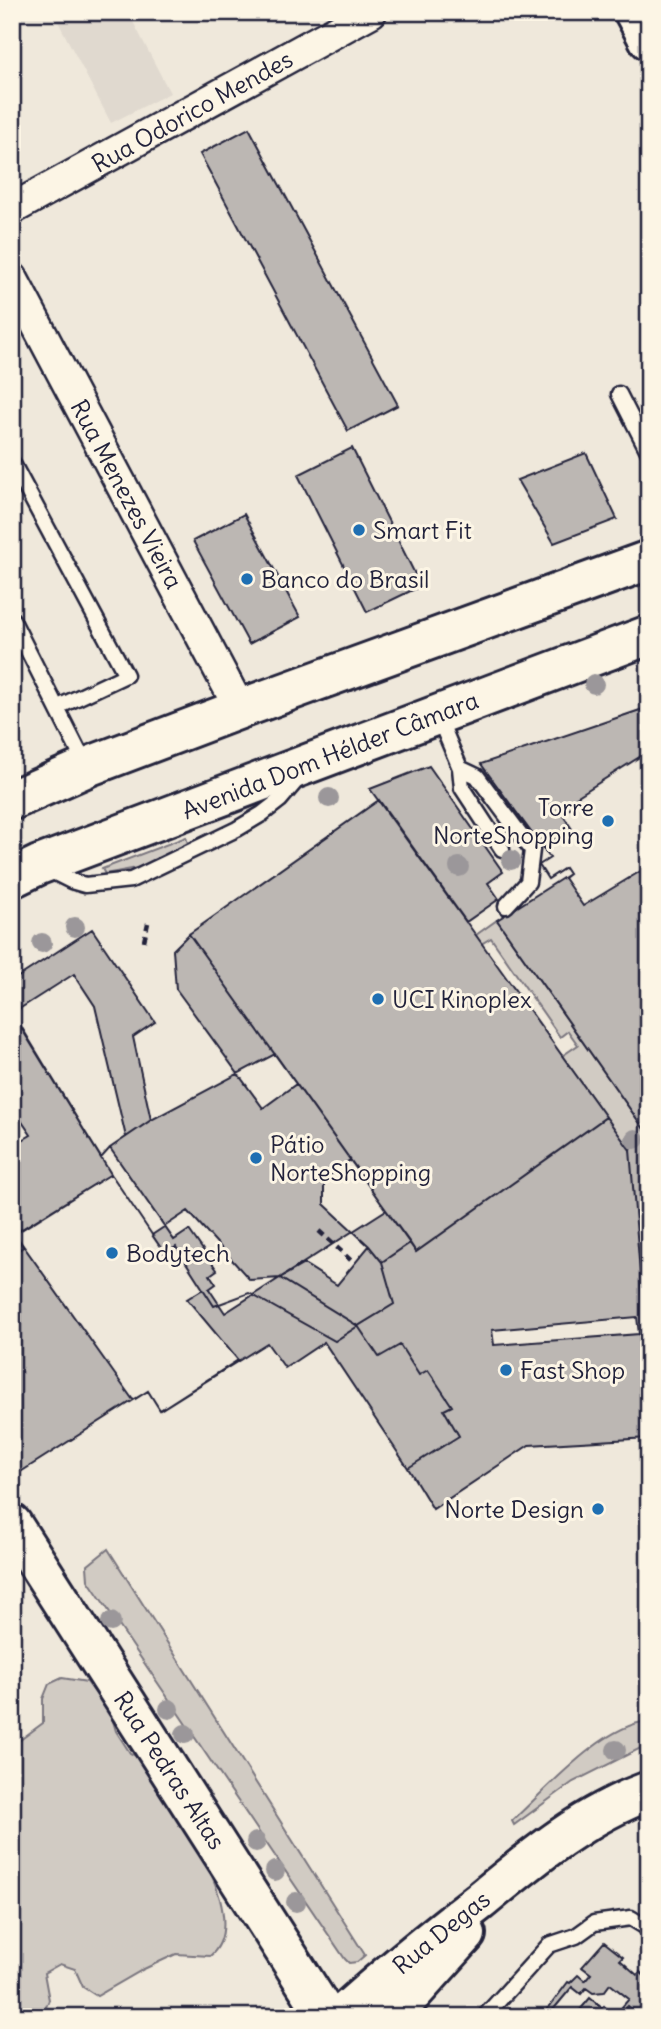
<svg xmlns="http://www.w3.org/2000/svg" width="661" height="2029" font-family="Delius,sans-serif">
<rect width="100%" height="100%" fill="#efe8db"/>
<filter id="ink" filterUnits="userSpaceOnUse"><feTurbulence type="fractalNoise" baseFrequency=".0143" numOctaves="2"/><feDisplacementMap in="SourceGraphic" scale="14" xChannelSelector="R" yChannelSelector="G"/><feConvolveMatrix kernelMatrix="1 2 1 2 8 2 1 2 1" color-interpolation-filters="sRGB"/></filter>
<g filter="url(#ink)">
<path fill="#e0d9cf" d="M53 12H128L170 93 111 123Z"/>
<path fill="#d1cbc3" stroke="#7a767f" stroke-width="2" d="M186 837 188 844 153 865 105 874 102 869Z
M497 920 649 1136 630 1150 562 1056 578 1045 568 1031 560 1037 491 938 481 944 476 935Z
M108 1549 365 1955 357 1962 349 1963 345 1959 88 1580 87 1566Z
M62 1678 87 1682 111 1714 116 1731 130 1753 151 1764C157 1777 161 1792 168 1804 176 1817 186 1828 194 1840 211 1869 241 1930 210 1956L176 1954 144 1969 97 1996 83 1987 75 1969 60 1964 44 1973 49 2000 42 2017H12V1746L43 1723V1699L49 1684Z
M649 1721V1744L573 1782 514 1825 512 1821C546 1790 602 1725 649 1721Z"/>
<path fill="#bcb7b3" stroke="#22223b" stroke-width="2" fill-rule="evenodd" d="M249 128 398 405 348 431 200 154Z
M352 448 421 586 367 612 298 475Z
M586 453 617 519 554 543 517 480Z
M244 514 300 617 249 644 193 541Z
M649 707V1136L497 920 569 874 565 868 548 879 539 865 550 858 481 764Z
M649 751V866L583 906 564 878 569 874 565 868 548 879 539 865 550 858 543 847 572 829 562 814 573 806 570 801Z
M429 766 503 872 488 883 499 899 466 922 370 789Z
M379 800 606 1117 416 1252 189 934Z
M92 929 155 1022 133 1037 151 1120 110 1148 101 1158 12 1013V981Z
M189 934 296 1084 263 1108 176 989 173 950Z
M74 974 95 1006 126 1137 110 1148 101 1158 13 1013Z
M12 1013 111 1174 12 1235Z
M275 1054 386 1210 225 1313 209 1289 216 1284 210 1275 217 1270 189 1230 174 1240 110 1148 151 1120Z
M12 1107 31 1135 12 1146Z
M606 1117 630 1150 649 1382V1438L529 1445 433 1509 408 1468 459 1436 444 1410 452 1406 428 1370 419 1375 400 1345 379 1357 358 1326 394 1304 382 1262 410 1243 416 1252ZM637 1317 639 1334 494 1345 492 1330Z
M649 1136V1382L630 1150Z
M350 1160 410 1243 382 1262 369 1246 324 1204V1180Z
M111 1174 165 1254 176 1247 214 1306 249 1293 335 1341 358 1326 379 1357 400 1345 419 1375 428 1370 452 1406 444 1410 459 1436 408 1468 324 1342 285 1368 267 1343 160 1410 148 1391 19 1473 12 1463V1255L23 1247 15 1234Z
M111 1174 165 1254 176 1247 203 1289 187 1299 238 1360 160 1410 148 1391 133 1400 15 1234Z
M188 1211 250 1280 280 1278 358 1326 335 1341 249 1293 214 1306 176 1247 165 1254 152 1235Z
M369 1246 382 1262 394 1304 358 1326 280 1278 304 1264 337 1285Z
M604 1942 623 1957 620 1960 637 1975 640 1972 649 1980V2001L637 2014 628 2006 622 2013 626 2017H538L542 2012 544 2014 568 1982 570 1983 578 1975 585 1981 591 1974 582 1967Z
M610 1984 629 1999 622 2007 625 2010 622 2013 626 2017H559L552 2011 572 1987 581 1994 586 1988 593 1993 604 1992Z
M590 1998 602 2008 604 2006 607 2009 600 2017H585L579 2011Z"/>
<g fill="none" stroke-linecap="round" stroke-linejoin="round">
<defs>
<path id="lane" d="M619 394 649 453
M12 462 126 675 58 707
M12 619 86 766
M438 716 460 768 462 788 502 849
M460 768 477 776 532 850 528 882 506 906
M47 869 71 881 85 885 131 880 237 829 262 814 280 800 297 780
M484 2017 549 1945 576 1936 594 1923 631 1918 649 1929"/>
<path id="street" d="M12 209 371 12
M12 278 240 709"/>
<path id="secondary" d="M634 12 649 40
M12 1524 327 2017
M340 2017C385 1976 432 1938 480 1901 532 1858 585 1814 649 1791
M391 2017 466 1934"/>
<path id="primary" d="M12 800 87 767 240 709 649 560
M12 878 39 865 649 635"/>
</defs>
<use href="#lane" stroke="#22223b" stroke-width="19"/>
<use href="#street" stroke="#22223b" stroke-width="35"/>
<use href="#secondary" stroke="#22223b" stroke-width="44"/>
<use href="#primary" stroke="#22223b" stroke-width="44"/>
<path stroke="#22223b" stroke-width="4.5" stroke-dasharray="7 5" stroke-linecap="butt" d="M144 941 148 923
M319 1231 355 1264"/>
<use href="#lane" stroke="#fcf5e5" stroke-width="14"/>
<use href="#street" stroke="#fcf5e5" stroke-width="30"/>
<use href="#secondary" stroke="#fcf5e5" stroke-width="38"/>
<use href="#primary" stroke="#fcf5e5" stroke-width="38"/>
</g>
<g fill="#9b979a">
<circle cx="594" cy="684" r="10"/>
<circle cx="329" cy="798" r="10"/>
<circle cx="511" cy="860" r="10"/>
<circle cx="459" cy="867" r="10"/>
<circle cx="75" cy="927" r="10"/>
<circle cx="42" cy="943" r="10"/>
<circle cx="635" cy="1139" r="10"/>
<circle cx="111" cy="1622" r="10"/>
<circle cx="169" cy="1709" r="10"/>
<circle cx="185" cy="1734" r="10"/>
<circle cx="616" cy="1750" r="10"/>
<circle cx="256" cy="1842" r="10"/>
<circle cx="275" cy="1871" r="10"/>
<circle cx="296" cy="1902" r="10"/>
</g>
</g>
<g fill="#1f6fb2" stroke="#fcf5e5" stroke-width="2.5">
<circle cx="359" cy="530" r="7"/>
<circle cx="247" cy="579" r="7"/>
<circle cx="608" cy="821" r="7"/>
<circle cx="378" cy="999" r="7"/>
<circle cx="256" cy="1158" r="7"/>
<circle cx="112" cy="1253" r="7"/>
<circle cx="506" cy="1370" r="7"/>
<circle cx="598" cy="1509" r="7"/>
</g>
<g text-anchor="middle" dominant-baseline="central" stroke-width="6" stroke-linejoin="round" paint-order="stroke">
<g font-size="24" fill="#22223b" stroke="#fcf5e5">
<text transform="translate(192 111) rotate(-29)">Rua Odorico Mendes</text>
<text transform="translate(127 494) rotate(62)">Rua Menezes Vieira</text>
<text transform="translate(330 755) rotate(-21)">Avenida Dom Hélder Câmara</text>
<text transform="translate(170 1770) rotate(57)">Rua Pedras Altas</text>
<text transform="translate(441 1932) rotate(-39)">Rua Degas</text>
</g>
<g font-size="24" fill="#22223b" stroke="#fcf5e5" text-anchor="start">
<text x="373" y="530">Smart Fit</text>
<text x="261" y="579">Banco do Brasil</text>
<text x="594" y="807" text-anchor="end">Torre<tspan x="594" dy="28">NorteShopping</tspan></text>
<text x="392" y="999">UCI Kinoplex</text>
<text x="270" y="1144">Pátio<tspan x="270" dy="28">NorteShopping</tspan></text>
<text x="126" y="1253">Bodytech</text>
<text x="520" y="1370">Fast Shop</text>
<text x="584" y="1509" text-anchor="end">Norte Design</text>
</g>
</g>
<rect width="661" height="2029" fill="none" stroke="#fcf5e5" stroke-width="42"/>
<rect x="21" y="21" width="619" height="1987" fill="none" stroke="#22223b" stroke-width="2.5" filter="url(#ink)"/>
</svg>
